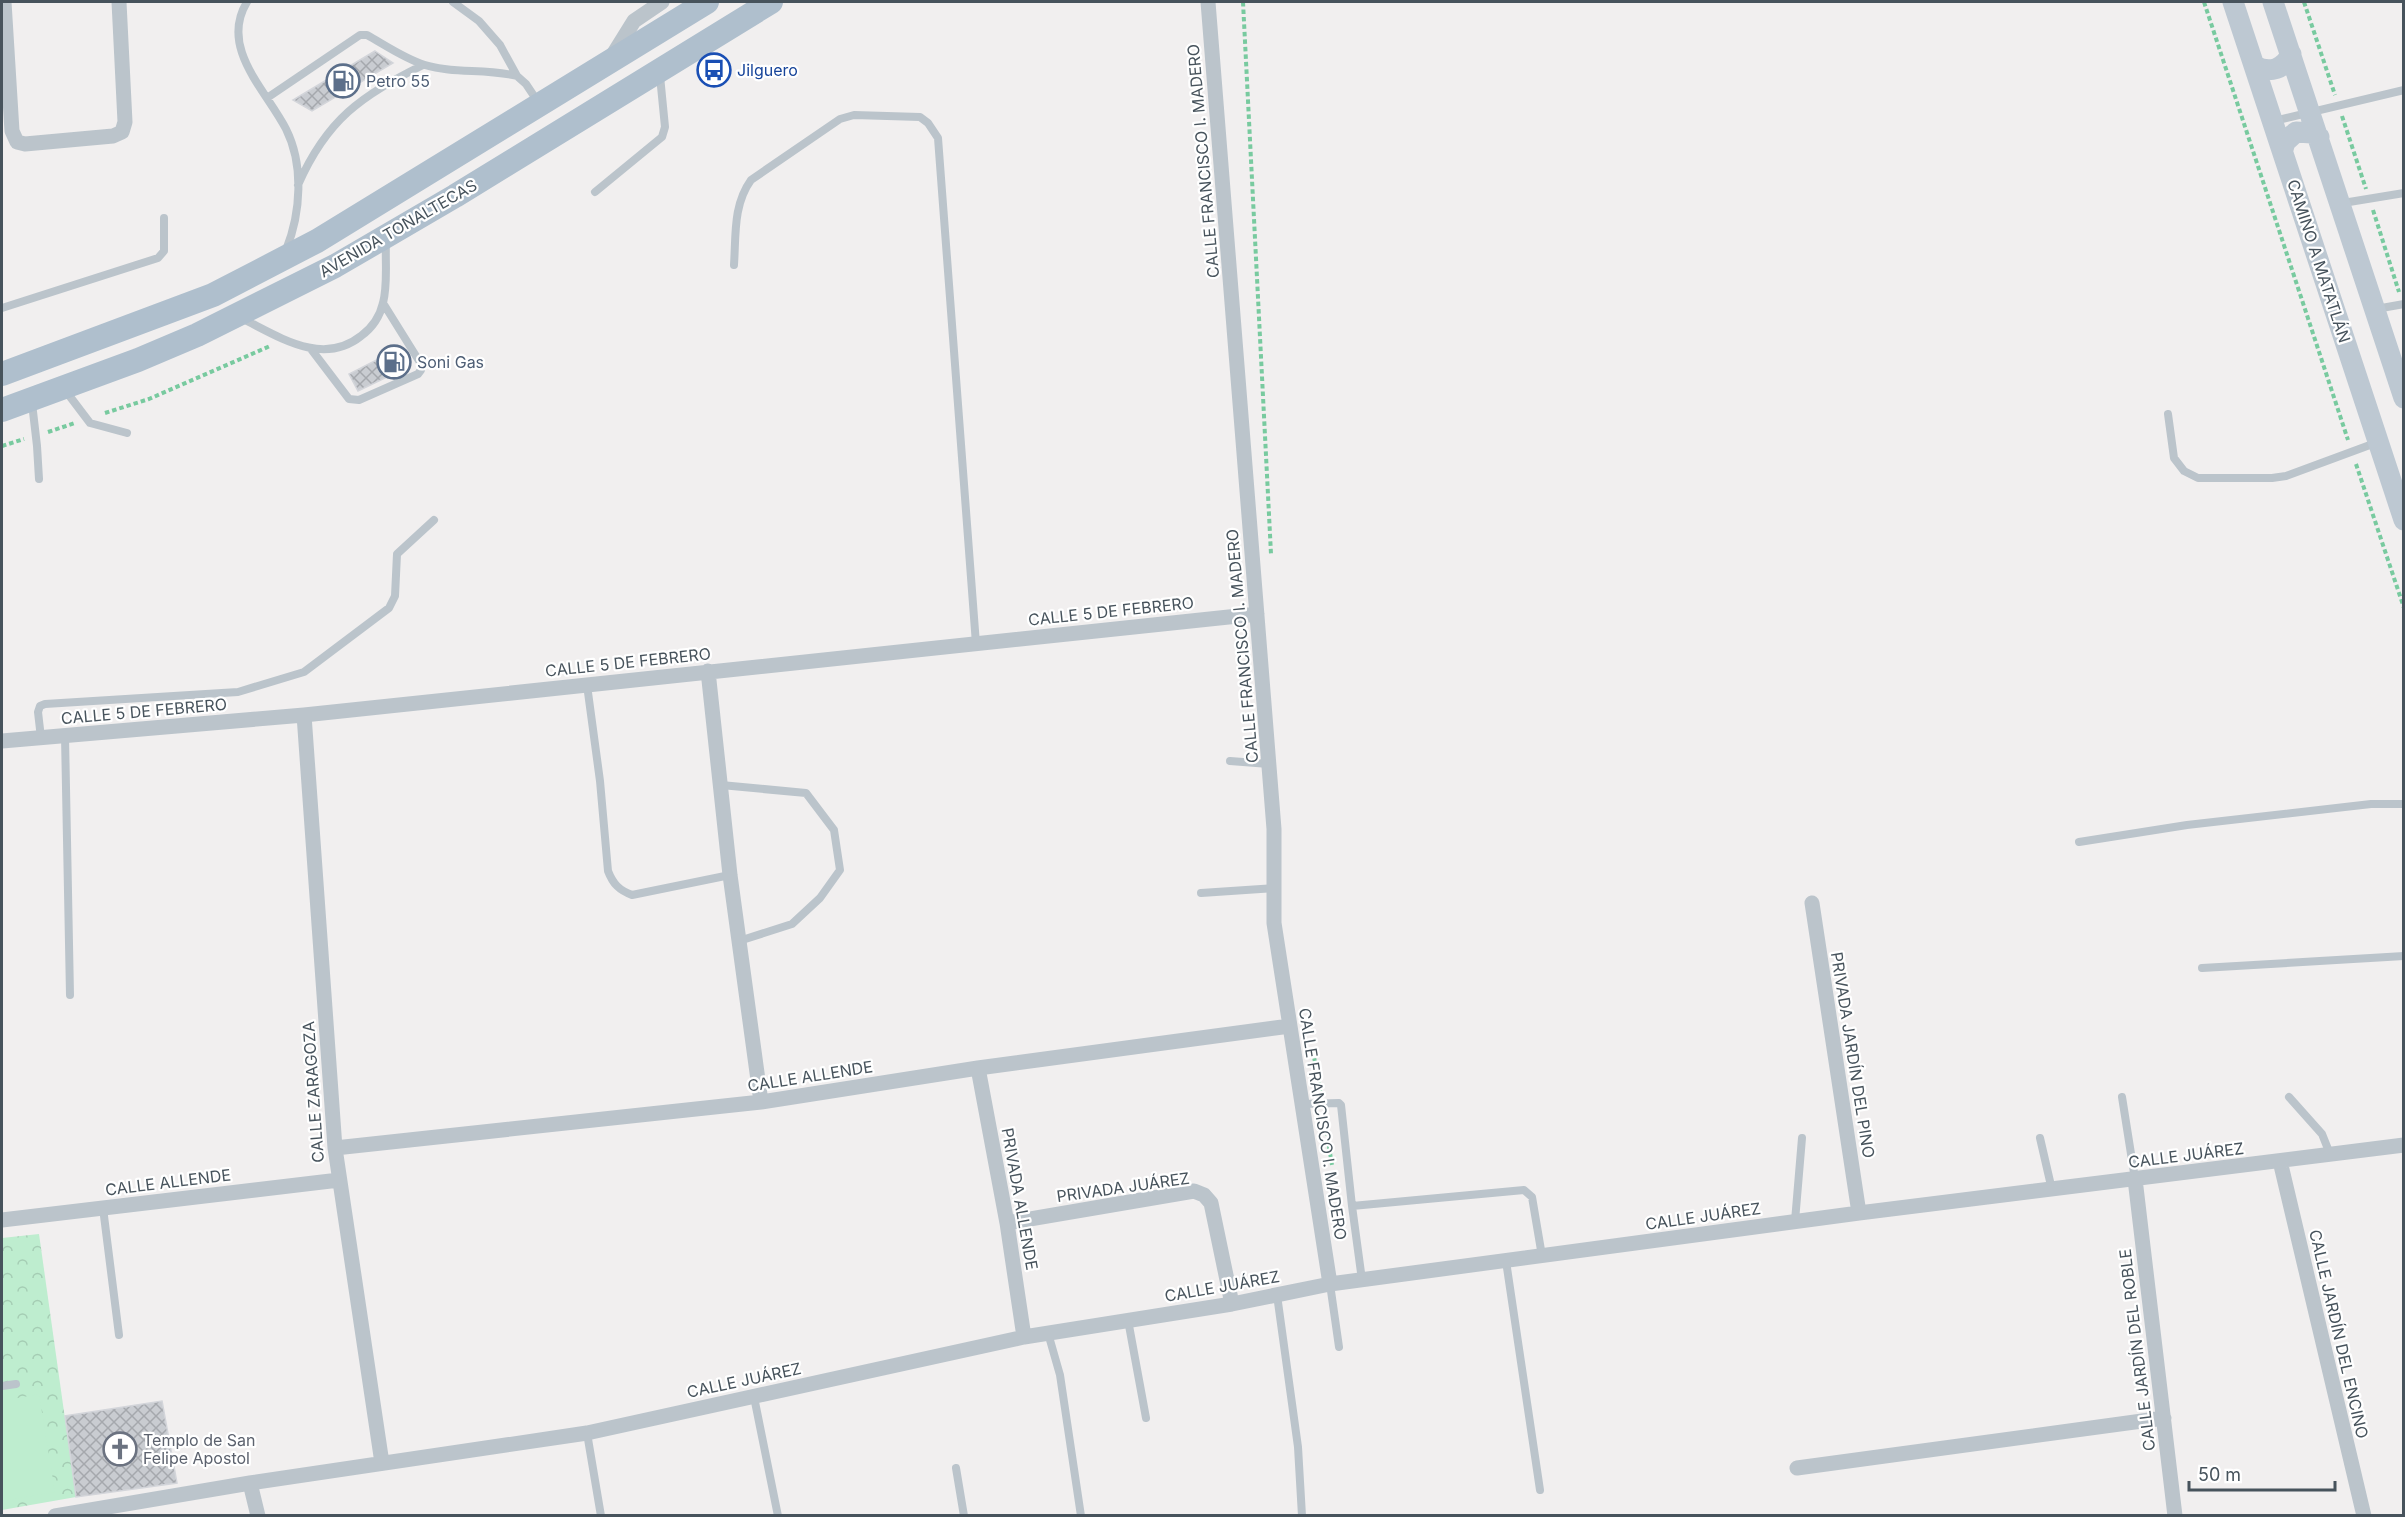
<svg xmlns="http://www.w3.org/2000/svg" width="2405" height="1517" font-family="Inter,sans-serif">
<defs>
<pattern id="forest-crowns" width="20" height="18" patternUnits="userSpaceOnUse" patternTransform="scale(1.5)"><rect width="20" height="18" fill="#beedcf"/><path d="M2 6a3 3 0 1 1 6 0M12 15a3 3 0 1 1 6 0" fill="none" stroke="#a5cdb4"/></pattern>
<pattern id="building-cross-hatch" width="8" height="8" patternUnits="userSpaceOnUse" patternTransform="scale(1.5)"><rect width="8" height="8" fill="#c9ccd1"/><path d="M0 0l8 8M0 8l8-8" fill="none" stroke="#a5a8ad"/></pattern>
</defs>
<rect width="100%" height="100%" fill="#f1efef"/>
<path fill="url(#forest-crowns)" d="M39 1234 76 1497 2 1510V1238Z"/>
<path fill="#beedcf" d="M39 1394 55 1492 2 1501V1401Z"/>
<path fill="url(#building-cross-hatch)" stroke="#d3d5da" stroke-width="1.5" d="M375 51 393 63 312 111 293 100Z
M400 348 410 366 358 391 349 374Z
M162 1401 177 1483 76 1497 65 1416Z"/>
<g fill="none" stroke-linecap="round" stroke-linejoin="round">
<path stroke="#78ca9f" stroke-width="4" stroke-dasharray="4.5 3" stroke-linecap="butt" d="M1243 2 1271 554
M2204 2 2348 440
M2304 2 2335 95
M2342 116 2366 189
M2373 210 2399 292
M105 413 149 399 270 346
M48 432 75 423
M2 446 24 439
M2356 464 2404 608
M1313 1051 1320 1091
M1324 1116 1332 1165"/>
<path stroke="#bbc4cb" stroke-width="8" d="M247 2C219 48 266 90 286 129 304 165 301 213 286 250
M453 2 479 21 500 45 517 76 526 84 538 102
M267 98 360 35H367C385 45 405 59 425 65 454 74 486 68 517 76
M2274 121 2404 90
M298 185C327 119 361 96 423 65
M595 192 662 137 665 127 660 76
M2343 203 2404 193
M734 265C736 235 733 205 751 180L840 119 854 115 920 117 928 123 938 138 976 644
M2 308 158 258 164 251V218
M2376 309 2404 304
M241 318C278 336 322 367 361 336 372 328 380 316 383 303 388 284 385 262 386 243
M311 349 349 399 359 400 418 374 421 370V364L383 303
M65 390 90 423 127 433
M32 403 37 446 39 479
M2168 414 2174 458 2184 471 2198 478H2272L2286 476 2378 442
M587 685 600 781 608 871C613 884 619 890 632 895L730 875
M65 736 70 995
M41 738 38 712 40 706 45 704 238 692 304 672 389 608 395 596 397 554 434 520
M1230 761 1269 764
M721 785 806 793 834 830 840 870 820 898 792 924 739 941
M2079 842 2187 825 2371 804H2404
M1201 893 1274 888
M2202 968 2404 956
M2122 1097 2135 1179
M2289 1097 2322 1134 2330 1154
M1302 1104 1339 1103 1341 1105 1352 1206
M2040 1138 2052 1190
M103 1208 119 1335
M1795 1221 1802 1138
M1506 1261 1540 1490
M1362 1280 1352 1206 1524 1190 1532 1197 1542 1256
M1330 1284 1339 1347
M1277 1295 1298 1447 1302 1516
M1128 1320 1146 1418
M1048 1333 1060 1375 1081 1516
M2 1386 16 1384
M754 1397 778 1516
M587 1433 601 1516
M956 1468 964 1516"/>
<path stroke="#bbc4cb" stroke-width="15" d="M4 2 12 131 17 142 25 144 113 136 122 132 125 122 119 2
M1208 2 1274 829V923L1330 1284
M611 58 634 21 662 2
M708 671 730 875 761 1102
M304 715 335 1148 382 1463
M2 741 304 715 1257 614
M1812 903 1859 1213
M978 1068 1007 1223 1024 1337
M335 1148 761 1102 978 1068 1290 1026
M2280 1161 2364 1516
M2135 1179 2175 1516
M2 1220 339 1180
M1007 1223 1194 1191 1204 1195 1211 1203 1232 1304
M1797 1468 2164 1418
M250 1483 258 1516
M55 1516 250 1483 587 1433 1024 1337 1232 1304 1330 1284 1859 1213 2404 1145"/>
<path stroke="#bdc8d2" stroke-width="21" d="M2233 2 2404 520
M2273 2 2404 398
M2255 66C2270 74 2284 69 2291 54
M2283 149 2285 142 2296 132 2312 133 2319 137"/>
<path stroke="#afbfcd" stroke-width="24" d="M2 374 213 295 317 241 707 2
M2 410 138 360 197 335 335 266 455 196 771 2"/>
</g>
<defs>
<symbol id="bus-ring" viewBox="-11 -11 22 22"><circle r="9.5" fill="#fff" stroke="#1a4fb4" stroke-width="1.5"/><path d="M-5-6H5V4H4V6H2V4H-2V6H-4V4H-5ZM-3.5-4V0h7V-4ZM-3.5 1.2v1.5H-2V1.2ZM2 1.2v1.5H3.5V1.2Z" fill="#1a4fb4"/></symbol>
<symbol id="fuel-ring" viewBox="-11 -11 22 22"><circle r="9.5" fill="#fff" stroke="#5c6f8a" stroke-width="1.5"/><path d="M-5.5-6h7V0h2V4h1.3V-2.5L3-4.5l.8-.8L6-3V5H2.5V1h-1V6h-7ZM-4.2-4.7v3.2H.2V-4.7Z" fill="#5c6f8a"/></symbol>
<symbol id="church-ring" viewBox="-11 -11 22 22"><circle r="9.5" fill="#fff" stroke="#6b7280" stroke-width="1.5"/><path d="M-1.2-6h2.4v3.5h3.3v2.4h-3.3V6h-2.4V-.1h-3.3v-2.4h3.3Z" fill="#6b7280"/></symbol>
</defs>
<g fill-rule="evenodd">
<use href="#bus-ring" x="695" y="51" width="38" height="38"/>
<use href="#fuel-ring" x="324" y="62" width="38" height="38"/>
<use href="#fuel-ring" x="375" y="343" width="38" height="38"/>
<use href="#church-ring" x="101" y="1430" width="38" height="38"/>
</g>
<g text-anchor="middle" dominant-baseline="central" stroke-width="4.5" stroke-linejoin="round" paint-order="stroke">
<g font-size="16" fill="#164399" stroke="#fff" text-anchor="start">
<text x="737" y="70">Jilguero</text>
</g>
<g font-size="16" fill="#4e5e75" stroke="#fff" text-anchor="start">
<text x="366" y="81">Petro 55</text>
<text x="417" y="362">Soni Gas</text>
</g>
<g font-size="16" fill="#47535c" stroke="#fff">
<text transform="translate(1203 161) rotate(-95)">CALLE FRANCISCO I. MADERO</text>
<text transform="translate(398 228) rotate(-30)">AVENIDA TONALTECAS</text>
<text transform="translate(2319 261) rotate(72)">CAMINO A MATATLÁN</text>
<text transform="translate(1111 611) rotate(-6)">CALLE 5 DE FEBRERO</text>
<text transform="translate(1242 646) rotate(-95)">CALLE FRANCISCO I. MADERO</text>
<text transform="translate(628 662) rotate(-6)">CALLE 5 DE FEBRERO</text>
<text transform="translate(144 711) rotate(-5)">CALLE 5 DE FEBRERO</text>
<text transform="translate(1853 1055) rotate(81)">PRIVADA JARDÍN DEL PINO</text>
<text transform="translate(810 1076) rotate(-9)">CALLE ALLENDE</text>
<text transform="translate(313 1092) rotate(-94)">CALLE ZARAGOZA</text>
<text transform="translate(1323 1124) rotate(81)">CALLE FRANCISCO I. MADERO</text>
<text transform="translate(2186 1155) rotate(-7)">CALLE JUÁREZ</text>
<text transform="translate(168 1182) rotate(-7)">CALLE ALLENDE</text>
<text transform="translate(1123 1187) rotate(-8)">PRIVADA JUÁREZ</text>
<text transform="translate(1020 1199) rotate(80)">PRIVADA ALLENDE</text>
<text transform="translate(1703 1216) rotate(-8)">CALLE JUÁREZ</text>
<text transform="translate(1222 1286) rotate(-10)">CALLE JUÁREZ</text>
<text transform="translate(2339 1334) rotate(77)">CALLE JARDÍN DEL ENCINO</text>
<text transform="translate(2137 1350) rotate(-97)">CALLE JARDÍN DEL ROBLE</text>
<text transform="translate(744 1380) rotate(-12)">CALLE JUÁREZ</text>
</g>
<g font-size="16" fill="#5b616d" stroke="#fff" text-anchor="start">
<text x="143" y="1440">Templo de San<tspan x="143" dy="18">Felipe Apostol</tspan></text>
</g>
</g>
<rect width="2405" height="1517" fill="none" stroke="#47535c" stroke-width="6"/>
<path d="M2189 1481v9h146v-9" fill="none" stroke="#47535c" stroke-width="3"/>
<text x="2198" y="1481" font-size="18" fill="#47535c" stroke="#ffffff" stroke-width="4.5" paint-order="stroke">50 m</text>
</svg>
